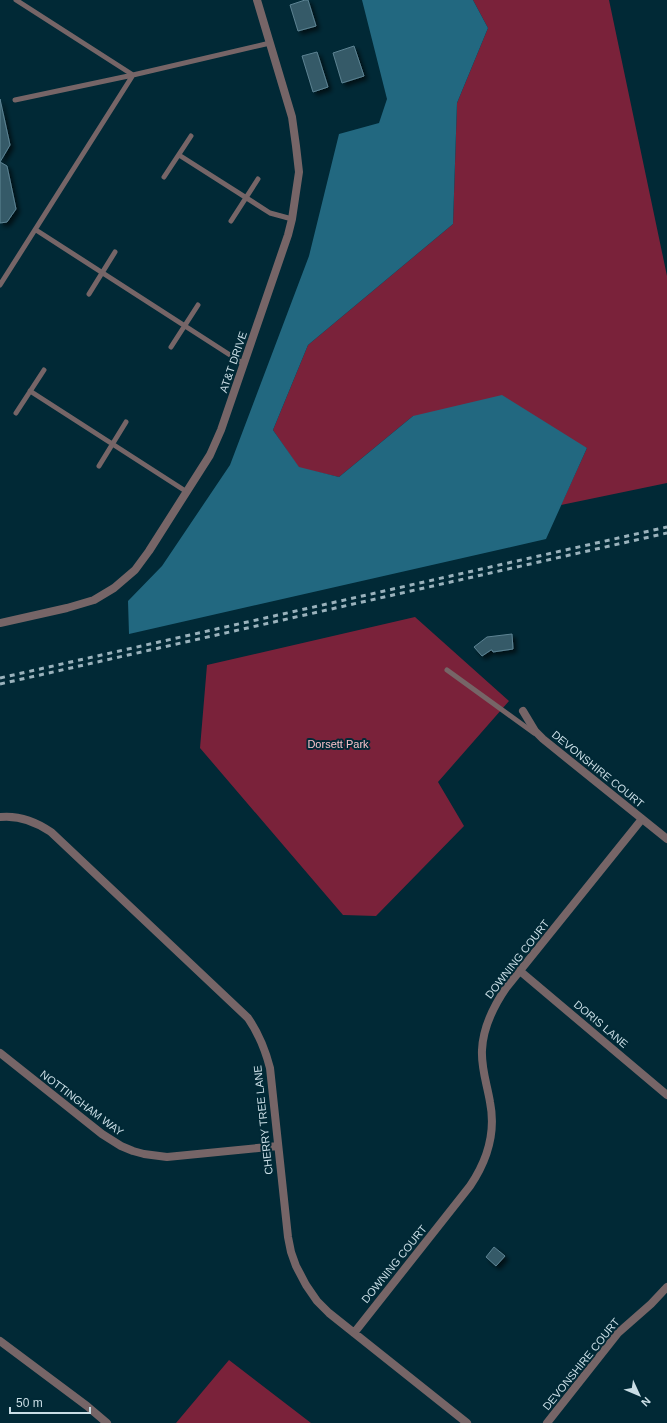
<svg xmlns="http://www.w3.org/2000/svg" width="667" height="1423" font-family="Arial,sans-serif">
<defs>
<filter id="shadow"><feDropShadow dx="3.5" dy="3.5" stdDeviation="2" flood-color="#0009"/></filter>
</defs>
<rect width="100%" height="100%" fill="#012936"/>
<path fill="#7a223a" d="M473 0H609L667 276V483L561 505 587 448 413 416 339 477 299 468 273 430 308 345 453 224 457 103 488 28Z
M415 617 509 701 438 782 464 826 376 916 343 915 200 748 207 665Z
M229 1360 311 1423H176Z"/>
<path fill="#226880" d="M362 0H473L488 28 457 103 453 224 308 345 273 430 299 467 339 477 413 416 502 395 587 448 546 539 129 634 128 601 162 566 230 465 309 256 339 134 379 123 387 99Z"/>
<path fill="#345a68" stroke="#5d8393" filter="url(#shadow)" d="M305 0H308L316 26 298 31 290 5Z
M354 46 364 76 342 83 333 53Z
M317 52 328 87 313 92 302 56Z
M0 99 10 145 0 162Z
M0 162 7 166 16 209 7 222 0 223Z
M512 634 513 649 493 652 492 650H491L482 656 474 647 487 637Z
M494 1247 505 1256 496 1266 486 1257Z"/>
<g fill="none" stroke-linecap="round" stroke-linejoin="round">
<path stroke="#766567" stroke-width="5" d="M15 100 133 75 270 43
M179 155 270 213 292 219
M164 177 191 136
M231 221 258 179
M36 230 244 364
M0 285 133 75 16 0
M89 294 115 252
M171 347 198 305
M30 391 187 492
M16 413 44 370
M99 466 126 422
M447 670 534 733"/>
<path stroke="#766567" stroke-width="8" d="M0 623 67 608 94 600 114 588 135 570 149 551 210 455 221 430 288 235 292 219 299 172 296 146 292 117 257 0
M523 711 535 731 543 739 667 839
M0 817C19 815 35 821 51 832L248 1018C259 1034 265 1049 270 1068L288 1237 291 1252 296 1266 306 1285 317 1301 329 1313 467 1423
M520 971 667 1095
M0 1053 102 1134 121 1146 133 1151 144 1154 167 1157 278 1146
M354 1333 470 1186C487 1161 496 1132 490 1102 487 1084 481 1068 482 1050 483 1027 493 1007 506 988L642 819
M0 1341 87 1406 107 1423
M547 1423 618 1333 651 1304 667 1287"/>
<path stroke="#9ab2bc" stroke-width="3" stroke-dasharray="5 5" stroke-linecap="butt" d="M0 678 667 527
M0 684 667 533"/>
</g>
<g text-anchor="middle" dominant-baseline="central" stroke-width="4" stroke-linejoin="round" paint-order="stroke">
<g font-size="11" fill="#c9dde5" stroke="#012936">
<text transform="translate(233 362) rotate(-71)">AT&amp;T DRIVE</text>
<text transform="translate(598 769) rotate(39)">DEVONSHIRE COURT</text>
<text transform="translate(517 959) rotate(-52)">DOWNING COURT</text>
<text transform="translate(601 1024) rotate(40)">DORIS LANE</text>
<text transform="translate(82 1103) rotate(37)">NOTTINGHAM WAY</text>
<text transform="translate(263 1120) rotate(-96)">CHERRY TREE LANE</text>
<text transform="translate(394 1264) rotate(-51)">DOWNING COURT</text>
<text transform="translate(581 1364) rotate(-51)">DEVONSHIRE COURT</text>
</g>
<g font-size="11" fill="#f9c2ca" stroke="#012936">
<text x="338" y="744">Dorsett Park</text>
</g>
</g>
<g transform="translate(639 1395) rotate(134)" stroke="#012936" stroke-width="3" paint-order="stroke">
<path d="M0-3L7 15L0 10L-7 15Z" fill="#c9dde5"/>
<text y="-6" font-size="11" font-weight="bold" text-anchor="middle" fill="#c9dde5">N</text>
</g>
<path d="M10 1407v6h80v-6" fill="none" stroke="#c9dde5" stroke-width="2"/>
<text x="16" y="1407" font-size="12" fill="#c9dde5" stroke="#012936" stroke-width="3" paint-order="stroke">50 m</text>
</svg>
